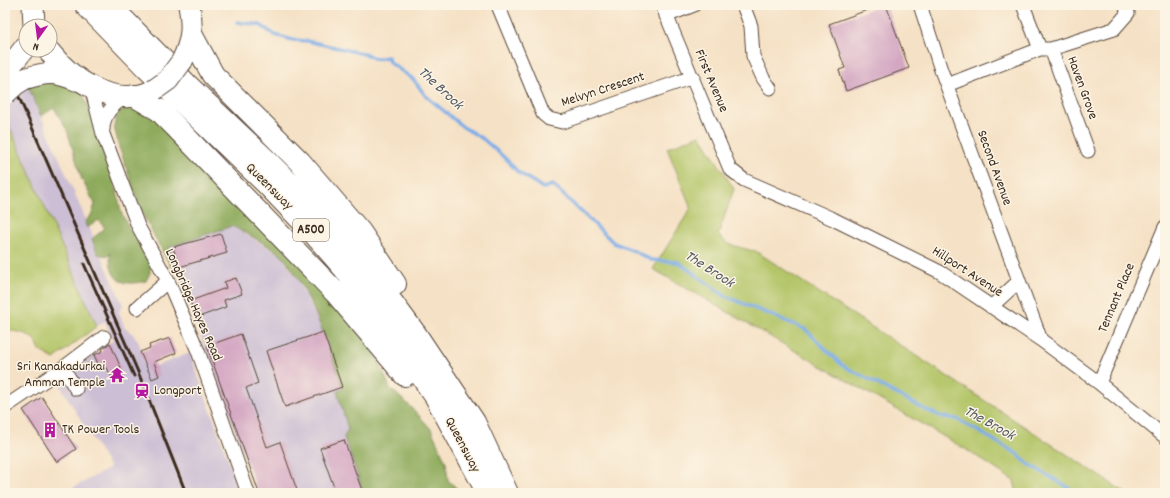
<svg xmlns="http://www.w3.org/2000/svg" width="1170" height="498" font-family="Dekko,sans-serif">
<rect width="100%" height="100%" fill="#fcf5e5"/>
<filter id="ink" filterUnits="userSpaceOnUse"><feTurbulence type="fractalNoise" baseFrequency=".025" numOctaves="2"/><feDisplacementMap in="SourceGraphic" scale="8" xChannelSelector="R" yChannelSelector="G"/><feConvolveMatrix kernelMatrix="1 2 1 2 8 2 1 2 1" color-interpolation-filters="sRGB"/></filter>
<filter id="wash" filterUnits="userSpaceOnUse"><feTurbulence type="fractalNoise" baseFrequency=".012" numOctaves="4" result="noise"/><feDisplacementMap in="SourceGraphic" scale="16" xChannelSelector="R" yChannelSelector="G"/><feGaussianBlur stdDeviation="0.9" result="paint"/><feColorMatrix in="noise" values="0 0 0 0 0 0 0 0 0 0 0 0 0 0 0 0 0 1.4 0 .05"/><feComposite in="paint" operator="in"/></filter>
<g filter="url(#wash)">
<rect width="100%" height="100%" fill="#f5e1c5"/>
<path fill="#ccbed4" d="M28 86 123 305 119 312 125 328H127L137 339 142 351 148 349 156 366 190 353 240 493H63L110 468 58 382 94 355 103 351 101 346 113 341 105 321 97 326 5 116V107Z
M232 226 281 255 298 280 323 331 379 493H258L168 247Z"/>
<path fill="#b3c568" stroke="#777843" d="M5 116 97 326 54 359 40 351 35 340 26 334 5 329Z
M700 135 734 189 718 235 728 244 753 251 754 250 1126 493H1017L1014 481 967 450 653 269 691 208 667 148Z"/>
<path fill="#8eaa5c" stroke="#646a3d" d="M39 83H66L83 93 117 191 121 212 131 232 144 247 150 264V273L146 281C121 287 109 280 110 253L108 256 98 254 92 239 105 228 98 220 87 228 85 222 92 214 95 204 82 180 67 130 54 108 41 116 28 86Z
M131 106 154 112 294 259 374 350 390 388 412 408 431 429 446 462 448 480 462 493H364L344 437 348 429 337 391 343 389C329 348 310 288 282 256 273 247 245 233 232 226L169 247 175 266 171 267 143 215 119 147 114 127 118 112Z"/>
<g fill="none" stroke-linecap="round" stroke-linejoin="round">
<path stroke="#7cace7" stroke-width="3.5" d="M237 22 260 25 275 35 293 40 307 41 339 48 368 55 375 59 388 57 389 62 413 79 425 95 463 127 483 139 505 158 518 172 543 188 553 185 614 243 632 250 651 260 678 262 725 296 805 329 842 365 928 411 943 417 957 419 1016 453 1027 463 1077 493"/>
</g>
<g id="blocks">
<path fill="#d3a6c2" d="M872 5H886L909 68 846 91 839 70 845 68 829 24 873 8Z
M221 234 227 253 179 267 173 247Z
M236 278 242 294 224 300 226 307 196 318 190 301 226 288 224 282Z
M323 332 342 387 285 407 266 351Z
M241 334 258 383 246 388 267 447 280 442 298 493H259L207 346Z
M170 338 176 353 154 362 159 376 152 379 140 352 150 348 149 345Z
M110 343 121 368 119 369 122 378 114 381 107 368 101 370 94 355 103 351 102 349Z
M42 397 76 449 57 462 23 410Z
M344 440 363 493H336L320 448Z"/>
</g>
</g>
<g filter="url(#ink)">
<use href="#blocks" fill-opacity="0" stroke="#574537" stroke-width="1"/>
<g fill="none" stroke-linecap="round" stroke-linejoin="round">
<defs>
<path id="street" d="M662 5 730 169 744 180 833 219 940 272 1041 340 1099 383 1165 437
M743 5 751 26 753 56 763 78 770 88
M920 5 941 70 1041 340
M1023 5 1040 49
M499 8 543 114 549 119 562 122 693 77
M666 16 694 5
M1051 49 1114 29 1128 13 1125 5
M947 85 1040 49H1051L1088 151
M91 87 103 134 138 226 168 281 198 351 248 493
M103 130C103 115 113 104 126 97
M991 307 1019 281
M137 308 168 281
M63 368 76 389
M1099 383 1165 227
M5 407 63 368 104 337"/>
<path id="primary" d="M33 5 34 26
M48 50C72 80 113 109 152 91
M16 59 26 46
M182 61C192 41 193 26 189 5
M24 79C46 72 55 71 76 80"/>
<path id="highway" d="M86 5 146 67 265 182 311 230 345 269 373 306 436 397 488 493
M109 5 187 85 268 162 318 212 362 262 416 335 474 422 507 493
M192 36 213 75 300 162 360 232 395 284
M135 96 159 110 174 125 336 293 405 375"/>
</defs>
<use href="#street" stroke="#574537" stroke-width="15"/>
<use href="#primary" stroke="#574537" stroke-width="23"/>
<use href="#highway" stroke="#574537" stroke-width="24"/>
<use href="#street" stroke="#fff" stroke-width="13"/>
<use href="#primary" stroke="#fff" stroke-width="21"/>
<use href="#highway" stroke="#fff" stroke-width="22"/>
<path stroke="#3b2a1e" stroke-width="3" d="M5 65 138 372 186 493
M84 264 134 376"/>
<defs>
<path id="primary-bridge" d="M5 70 16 59
M154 90 168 80 182 61
M5 94 16 84 24 79"/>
</defs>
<use href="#primary-bridge" stroke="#574537" stroke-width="23" stroke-linecap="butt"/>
<use href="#primary-bridge" stroke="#fff" stroke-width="21"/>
</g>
</g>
<defs>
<symbol id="temple-bare" viewBox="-9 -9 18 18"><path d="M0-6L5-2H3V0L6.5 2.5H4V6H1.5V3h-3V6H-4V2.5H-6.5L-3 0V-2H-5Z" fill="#b5179e" stroke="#fcf5e5" stroke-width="2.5" paint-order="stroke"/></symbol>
<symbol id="station-bare" viewBox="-9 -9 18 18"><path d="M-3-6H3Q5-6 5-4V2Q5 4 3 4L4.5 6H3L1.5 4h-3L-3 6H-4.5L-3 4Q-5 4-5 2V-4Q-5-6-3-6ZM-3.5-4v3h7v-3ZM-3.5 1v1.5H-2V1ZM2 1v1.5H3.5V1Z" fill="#b5179e" stroke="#fcf5e5" stroke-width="2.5" paint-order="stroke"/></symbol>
<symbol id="building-bare" viewBox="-9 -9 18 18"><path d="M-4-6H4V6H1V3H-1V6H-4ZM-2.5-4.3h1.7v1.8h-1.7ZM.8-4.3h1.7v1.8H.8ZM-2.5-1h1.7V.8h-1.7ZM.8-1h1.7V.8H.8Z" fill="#b5179e" stroke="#fcf5e5" stroke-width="2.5" paint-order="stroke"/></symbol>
</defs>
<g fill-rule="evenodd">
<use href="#temple-bare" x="106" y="364" width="22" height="22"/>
<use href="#station-bare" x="131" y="380" width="22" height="22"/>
<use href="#building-bare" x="39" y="419" width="22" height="22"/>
</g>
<g text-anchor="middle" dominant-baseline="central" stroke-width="3" stroke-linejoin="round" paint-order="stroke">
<rect fill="#fcf5e5" stroke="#75675a" stroke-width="1" x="293" y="219" width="36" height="22" rx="3"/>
<g font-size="13" font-weight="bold" fill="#3b2a1e">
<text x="311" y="230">A500</text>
</g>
<g font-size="14" fill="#3b2a1e" stroke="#fcf5e5">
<text transform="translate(711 81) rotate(67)">First Avenue</text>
<text transform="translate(1082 88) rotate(70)">Haven Grove</text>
<text transform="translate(603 90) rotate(-18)">Melvyn Crescent</text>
<text transform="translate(994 168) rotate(70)">Second Avenue</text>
<text transform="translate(269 187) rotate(45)">Queensway</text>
<text transform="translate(967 272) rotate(33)">Hillport Avenue</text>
<text transform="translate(1117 298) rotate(-67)">Tennant Place</text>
<text transform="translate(193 305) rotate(66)">Longbridge Hayes Road</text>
<text transform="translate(462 445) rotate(62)">Queensway</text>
</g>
<g font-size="14" fill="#3b2a1e" stroke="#fcf5e5" text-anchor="start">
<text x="105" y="367" text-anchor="end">Sri Kanakadurkai<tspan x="105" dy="16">Amman Temple</tspan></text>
<text x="154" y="391">Longport</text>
<text x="62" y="430">TK Power Tools</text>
</g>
<g font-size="15" font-style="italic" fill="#525864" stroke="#fcf5e5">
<text transform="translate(440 89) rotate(43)">The Brook</text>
<text transform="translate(709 270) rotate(33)">The Brook</text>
<text transform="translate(989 424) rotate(29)">The Brook</text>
</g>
</g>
<rect width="1170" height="498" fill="none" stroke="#fcf5e5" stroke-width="20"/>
<g transform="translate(38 38) rotate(194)"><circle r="19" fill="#fcf5e5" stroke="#afa495"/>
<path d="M0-3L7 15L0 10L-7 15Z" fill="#b5179e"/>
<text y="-6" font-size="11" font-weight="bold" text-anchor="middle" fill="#3b2a1e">N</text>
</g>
</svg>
